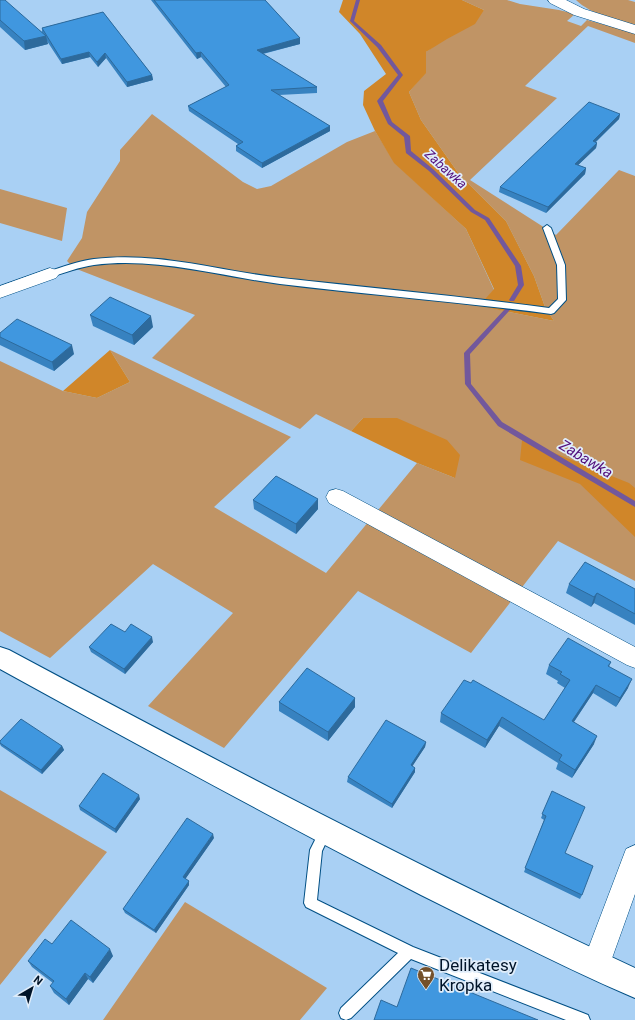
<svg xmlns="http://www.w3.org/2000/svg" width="635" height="1020" font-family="Roboto,sans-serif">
<rect width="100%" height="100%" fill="#a9d0f4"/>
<path fill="#c09465" d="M462 0H507L520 4 559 10 575 14 567 21 581 26 587 20 635 33V43L588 26 525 86 557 98 470 180 556 235 619 170 635 176V581L558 541 471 653 358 591 224 748 148 706 233 613 153 564 50 658 0 631V361L63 391 97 398 130 382 110 350 291 437 214 507 326 573 417 463 455 478 363 418 351 431 316 414 300 429 152 358 195 315 74 268 67 261 82 238 87 212 120 161V150L152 114 243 182 257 189 271 186 347 142 375 131 395 163 466 229 494 290 480 306 554 321 545 307 534 276 506 221 459 174 421 120 409 92 425 73 426 52 484 10Z
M576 0H628L635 2V25C614 19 592 15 576 0Z
M0 189 67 208 62 241 0 223Z
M0 790 107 852 0 985Z
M185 902 327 988 300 1020H103Z"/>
<path fill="#d08629" d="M343 0H462L484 10 475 24 447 39 426 52V73L409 92 421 120 459 174 506 221 534 276 545 307 554 321 479 306 494 289 466 229 394 163 375 131 363 105 364 91 386 74 360 34 339 12Z
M110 350 130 382 97 398 63 391Z
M363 418H397L447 440 460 455 455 478 417 463 351 431Z
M522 440 629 483 635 488V537L580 484 520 460Z"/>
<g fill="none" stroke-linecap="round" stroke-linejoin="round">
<path fill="#72589c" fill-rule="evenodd" d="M356 0H360L354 21 381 45 403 75 383 101 392 122 410 136 411 151 433 169 475 210 489 218 521 266 524 285 514 301H510L509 300 518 285 515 266 485 220 471 212 429 171 406 153 404 137 388 124 377 101 398 75 377 47 350 21Z
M507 308 509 309 510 310 509 311 470 354 471 384 502 422 635 501V507L498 426 465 384 464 353 505 309Z"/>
<defs>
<path id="service" d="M547 225 551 228 565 265 566 300 554 313 551 314C461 302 370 295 280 284 218 276 157 257 94 265 79 267 65 273 50 277L46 274 47 272C62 267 78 261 94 259 158 251 219 271 282 278 371 288 460 296 549 308L558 299 557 265 543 228Z
M325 826 329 828 331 832 322 851 317 900 413 947 583 1013 588 1015 590 1020H566L411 959 351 1018 346 1020 341 1018 339 1013 341 1008 398 953 306 907 304 903 310 850 321 828Z"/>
<path id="minor" d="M548 0H566L584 9 635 25V34L574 15 550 3Z
M50 268 56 270 59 274 56 278 0 298V286Z
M336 489 343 491 635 647V668L627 665 329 503 326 497 329 491Z
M635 845V894L606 975 596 979 586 975 582 965 626 849Z"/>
<path id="tertiary" d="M0 647 9 650C215 760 422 869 635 968V998C562 967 492 930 421 895 279 822 140 746 0 669Z"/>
</defs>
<use href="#service" stroke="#004f84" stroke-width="2"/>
<use href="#minor" stroke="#004f84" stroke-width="1"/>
<use href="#tertiary" stroke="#004f84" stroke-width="2"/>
<use href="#service" fill="#fff" fill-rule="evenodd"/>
<use href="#minor" fill="#fff" fill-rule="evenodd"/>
<use href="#tertiary" fill="#fff" fill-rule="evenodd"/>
</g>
<path fill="#3782c0" d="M0 0 42 32V28L103 12 152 75 153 80 127 87 106 58 98 67 90 57 62 64 47 41 48 44 25 50 0 27Z
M151 0H265L300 38V44L263 54 317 87V93L279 95 330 126V131L262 168 236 151V146L238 144 189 111 188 106 226 87 201 57 197 59Z
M620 114 619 119 596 142 597 143 596 148 578 165 586 168 585 174 546 213 499 192 500 187Z
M90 315 153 327 134 345 93 326Z
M0 333 74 354 54 371 0 345Z
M253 500 318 509 296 534 254 509Z
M569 584 635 589V625L594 603 591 607 566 593Z
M125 632 153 642 125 674 91 652 89 647Z
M611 662 609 667 628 688 616 707 593 693 574 722 594 744 572 778 556 769 558 763 499 726 485 748 440 722 441 713 544 720 565 688 557 683 558 681 546 674 549 665Z
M355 698V707L328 741 279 711V702Z
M0 741 62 746 64 750 42 774 1 746 0 744Z
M426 742 425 747 412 766 415 768V772L392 808 347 782 348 777Z
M552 791 565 853 582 895 580 899 524 872 544 820 541 818Z
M140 799 116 833 80 810 79 806Z
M214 838 185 879 189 885 156 933 125 913 123 909Z
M52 944 113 956 93 983 88 979 69 1005 54 993 50 986 53 983 32 967 28 961Z"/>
<path fill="#2d6a9c" d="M46 36 48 44 25 50 24 41Z
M300 38V44L257 55V50Z
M89 52 90 57 62 64 61 59Z
M201 52V57L197 59 196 53Z
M105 53 106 58 98 67 97 62Z
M152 75 153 80 127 87V82Z
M620 114 619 119 591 146 593 141Z
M330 126V131L262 168V163Z
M597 143 596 148 574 169 575 164Z
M586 168 585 174 546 213 548 207Z
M151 316 153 327 134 345 132 335Z
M72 345 74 354 54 371 52 362Z
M318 499V509L296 534V524Z
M597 593 594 603 591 607 594 597Z
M152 637 153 642 125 674 124 669Z
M632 679 628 688 616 707 620 698Z
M596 685 593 693 569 729 572 721Z
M355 698V707L328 741V732Z
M502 717 499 726 485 748 487 740Z
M597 736 594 744 572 778 575 770Z
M426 742 425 747 410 770 411 765Z
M62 746 64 750 42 774 41 770Z
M415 768V772L392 808V804Z
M139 795 140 799 116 833 115 829Z
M213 834 214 838 184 881 183 877Z
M189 881V885L156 933 154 930Z
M110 949 113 956 93 983 90 977Z
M85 973 88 979 69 1005 66 999Z"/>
<path fill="#4097df" stroke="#2d6a9c" d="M0 0H5L46 36 24 41 0 20Z
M154 0H265L300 38 257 50 317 87 271 90 330 126 262 163 236 146 243 142 188 106 229 85 201 52 196 53Z
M103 12 152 75 127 82 105 53 97 62 89 52 61 59 42 28Z
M589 102 620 114 593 141 597 143 575 164 586 168 548 207 500 187Z
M110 297 151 316 132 335 90 315Z
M17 319 72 345 52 362 0 337V333Z
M276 476 318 499 296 524 253 500Z
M585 562 635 589V614L597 593 594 597 569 584Z
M111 624 125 632 131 624 152 637 124 669 89 647Z
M568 638 611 662 608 666 632 679 620 698 596 685 572 721 597 736 575 770 559 760 562 755 502 717 487 740 441 713 464 680 471 683 473 680 544 720 570 680 560 674 562 672 549 665Z
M307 668 355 698 328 732 279 702Z
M21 719 62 746 41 770 0 743V741Z
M386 720 426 742 411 765 415 768 392 804 348 777Z
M103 773 139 795 115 829 79 806Z
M552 791 585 807 565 853 593 866 582 895 525 868 546 816 542 814Z
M187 818 213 834 183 877 189 881 154 930 123 909Z
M71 920 110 949 90 977 85 973 66 999 50 986 54 981 28 961 45 939 52 944Z
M411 968 538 1020H374L381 1000 397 1007Z"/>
<defs>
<symbol id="supermarket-pin" viewBox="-11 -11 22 30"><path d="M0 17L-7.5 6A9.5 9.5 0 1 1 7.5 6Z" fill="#74502a" stroke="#e0edfa"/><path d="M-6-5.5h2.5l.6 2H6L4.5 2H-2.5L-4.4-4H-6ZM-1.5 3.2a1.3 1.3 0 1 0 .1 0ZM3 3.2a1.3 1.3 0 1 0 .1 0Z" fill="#fff"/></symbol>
</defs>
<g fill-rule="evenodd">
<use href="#supermarket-pin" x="416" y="965" width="20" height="27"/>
</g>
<g text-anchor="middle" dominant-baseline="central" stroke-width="3.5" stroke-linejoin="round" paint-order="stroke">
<g font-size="13" font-style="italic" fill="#520f7c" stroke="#e0edfa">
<text transform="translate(446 169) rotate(42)">Zabawka</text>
</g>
<g font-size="15" font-style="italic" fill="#520f7c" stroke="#e0edfa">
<text transform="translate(586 459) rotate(31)">Zabawka</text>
</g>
<g font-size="17" fill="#001429" stroke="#e0edfa" text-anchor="start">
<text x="439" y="965">Delikatesy<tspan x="439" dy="20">Kropka</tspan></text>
</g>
</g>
<g transform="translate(32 988) rotate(38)" stroke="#e0edfa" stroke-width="3" paint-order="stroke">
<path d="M0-3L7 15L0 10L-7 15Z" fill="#001429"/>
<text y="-6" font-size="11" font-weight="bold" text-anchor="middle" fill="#001429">N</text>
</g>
</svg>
